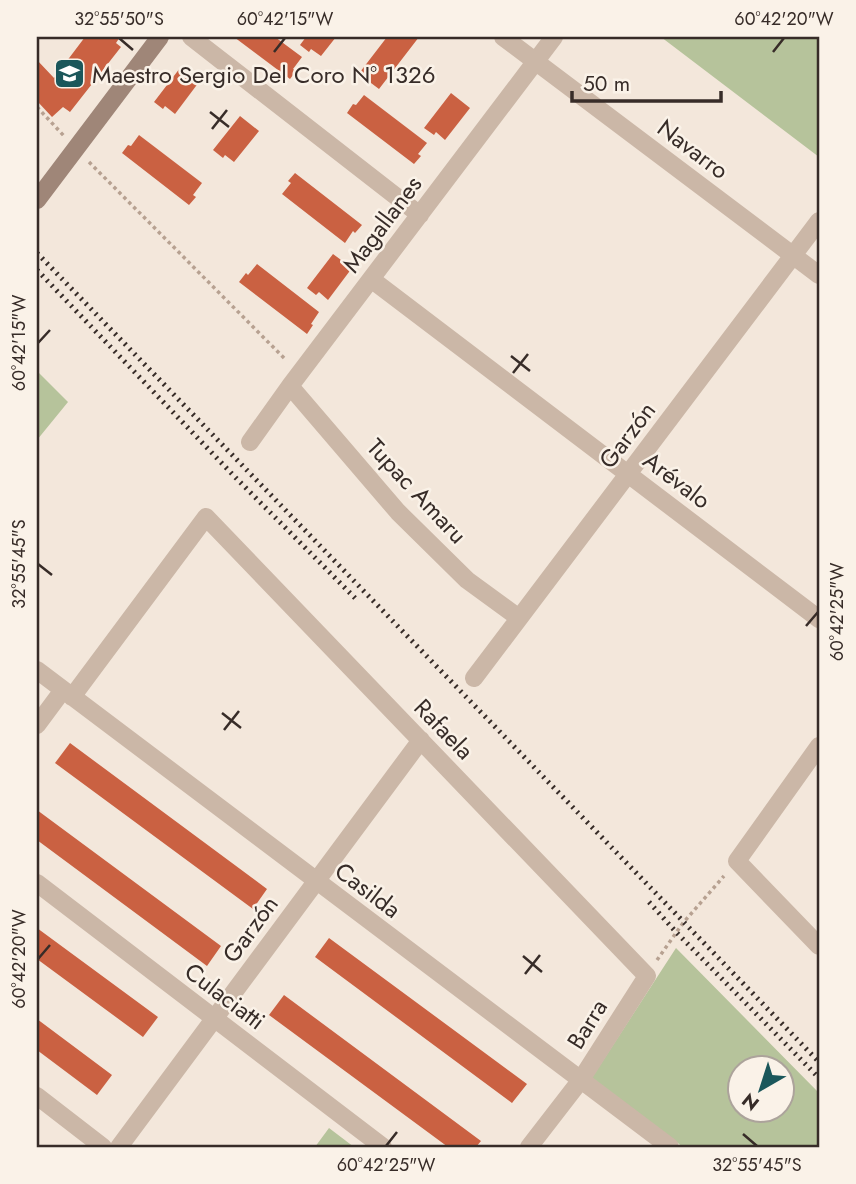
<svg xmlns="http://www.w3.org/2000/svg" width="856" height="1184" font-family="Jost,sans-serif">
<rect width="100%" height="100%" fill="#f3e7db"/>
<path fill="#b6c39b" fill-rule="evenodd" d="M661 37H819V157Z
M37 371 68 402 37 440Z
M676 948 819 1093V1147H683L591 1079ZM740 1068H782V1110H740Z
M329 1128 354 1147H315Z"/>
<path fill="#ca6142" d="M85 37H120L116 43 121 47 70 112 63 107 52 117 37 101V60L54 78Z
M234 37H275L302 57 293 69 296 71 290 79Z
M306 37H336L321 56 311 49 309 52 300 45Z
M387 37H419L379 89 367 80 365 82 357 76Z
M180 68 199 82 175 114 165 106 163 109 154 102Z
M451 93 470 108 445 140 436 132 434 135 424 128Z
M364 95 427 143 418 154 421 156 414 164 347 113 353 104 356 105Z
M240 116 259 131 234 162 225 155 223 158 213 150Z
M139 135 202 183 193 195 196 197 189 205 122 153 128 145 131 146Z
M295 173 362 225 355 233 353 231 345 243 282 194 291 183 288 181Z
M333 254 352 268 328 300 319 292 316 295 307 288Z
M257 264 319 312 311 324 313 325 307 334 239 282 246 273 248 275Z
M70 743 267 889 253 909 55 763Z
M37 810 221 946 207 966 37 840Z
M37 928 158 1017 143 1037 37 959Z
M329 938 527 1084 512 1103 315 957Z
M284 995 481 1141 476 1147H448L269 1015Z
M37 1019 112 1075 97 1095 37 1050Z"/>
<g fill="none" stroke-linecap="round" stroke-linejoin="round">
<path stroke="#b7a191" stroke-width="3.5" stroke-dasharray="3.5 3.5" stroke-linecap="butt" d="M37 107 64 136
M89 162 286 360
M657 960 683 923 724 876"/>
<path stroke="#cbb7a7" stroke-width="18" d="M191 37 420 215
M503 37 819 275
M371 279 819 619
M290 386 398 512 467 580 519 618
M250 442 290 386 554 37
M37 670 670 1147
M474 678 819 221
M72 697 206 517 647 976 580 1081 529 1147
M37 725 63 690
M819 746 737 861 819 946
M37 883 383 1147
M37 1096 103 1147
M119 1147 421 740"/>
<path stroke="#9f8678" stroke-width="18" d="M37 200 160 37"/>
<path stroke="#372c28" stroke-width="5" stroke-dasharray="2 5" stroke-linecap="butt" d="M37 253 819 1062
M37 270 234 476 357 600
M649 902 676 932 819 1078"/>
</g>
<path fill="none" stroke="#372c28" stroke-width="2.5" d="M119 38 133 50M274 52 285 38M773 52 784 38M210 112 229 127M212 129 227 110M38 343 50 330M511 356 530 371M513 373 528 354M38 564 52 575M806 626 818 612M222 713 241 728M224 730 239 711M523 956 542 972M38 959 50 945M525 974 540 955M743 1134 757 1146M386 1146 397 1132"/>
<defs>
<symbol id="school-square" viewBox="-11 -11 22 22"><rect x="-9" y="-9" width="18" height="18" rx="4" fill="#1b575b" stroke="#faf2e8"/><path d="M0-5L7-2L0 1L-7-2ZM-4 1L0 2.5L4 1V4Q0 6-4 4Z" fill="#fff"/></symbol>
</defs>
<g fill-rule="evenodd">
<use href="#school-square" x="52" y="56" width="35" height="35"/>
</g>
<g text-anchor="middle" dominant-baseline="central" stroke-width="5" stroke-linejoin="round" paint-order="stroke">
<g font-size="24" fill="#372c28" stroke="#faf2e8" text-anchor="start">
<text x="92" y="74">Maestro Sergio Del Coro N° 1326</text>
</g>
<g font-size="24" fill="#372c28" stroke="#faf2e8">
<text transform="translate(693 149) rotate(37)">Navarro</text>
<text transform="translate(382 224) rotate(-53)">Magallanes</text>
<text transform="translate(627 435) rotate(-53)">Garzón</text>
<text transform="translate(677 480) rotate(37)">Arévalo</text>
<text transform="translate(417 491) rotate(47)">Tupac Amaru</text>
<text transform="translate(444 729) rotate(46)">Rafaela</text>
<text transform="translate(368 890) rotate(37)">Casilda</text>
<text transform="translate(250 929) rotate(-54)">Garzón</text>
<text transform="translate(225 996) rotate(37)">Culaciatti</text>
<text transform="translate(587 1024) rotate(-58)">Barra</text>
</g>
</g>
<rect width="856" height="1184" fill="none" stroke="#faf2e8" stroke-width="77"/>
<g transform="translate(761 1089) rotate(219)"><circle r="33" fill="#faf2e8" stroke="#aca39b" stroke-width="2"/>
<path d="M0-5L12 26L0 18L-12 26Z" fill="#1b575b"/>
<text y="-10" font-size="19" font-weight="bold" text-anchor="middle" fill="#372c28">N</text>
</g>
<path d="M572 91v10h149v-10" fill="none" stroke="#372c28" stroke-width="3.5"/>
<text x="583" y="91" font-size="21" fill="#372c28" stroke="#faf2e8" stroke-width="5" paint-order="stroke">50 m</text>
<rect x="38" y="38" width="780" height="1108" fill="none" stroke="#372c28" stroke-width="2.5"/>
<g font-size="18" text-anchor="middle" fill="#372c28">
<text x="119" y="25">32°55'50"S</text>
<text x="285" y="25">60°42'15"W</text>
<text x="784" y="25">60°42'20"W</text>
<text transform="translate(19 343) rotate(-90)" y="6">60°42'15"W</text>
<text transform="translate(19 564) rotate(-90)" y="6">32°55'45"S</text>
<text transform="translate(837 612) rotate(-90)" y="6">60°42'25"W</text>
<text transform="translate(19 959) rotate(-90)" y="6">60°42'20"W</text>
<text x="386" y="1171">60°42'25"W</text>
<text x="757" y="1171">32°55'45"S</text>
</g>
</svg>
